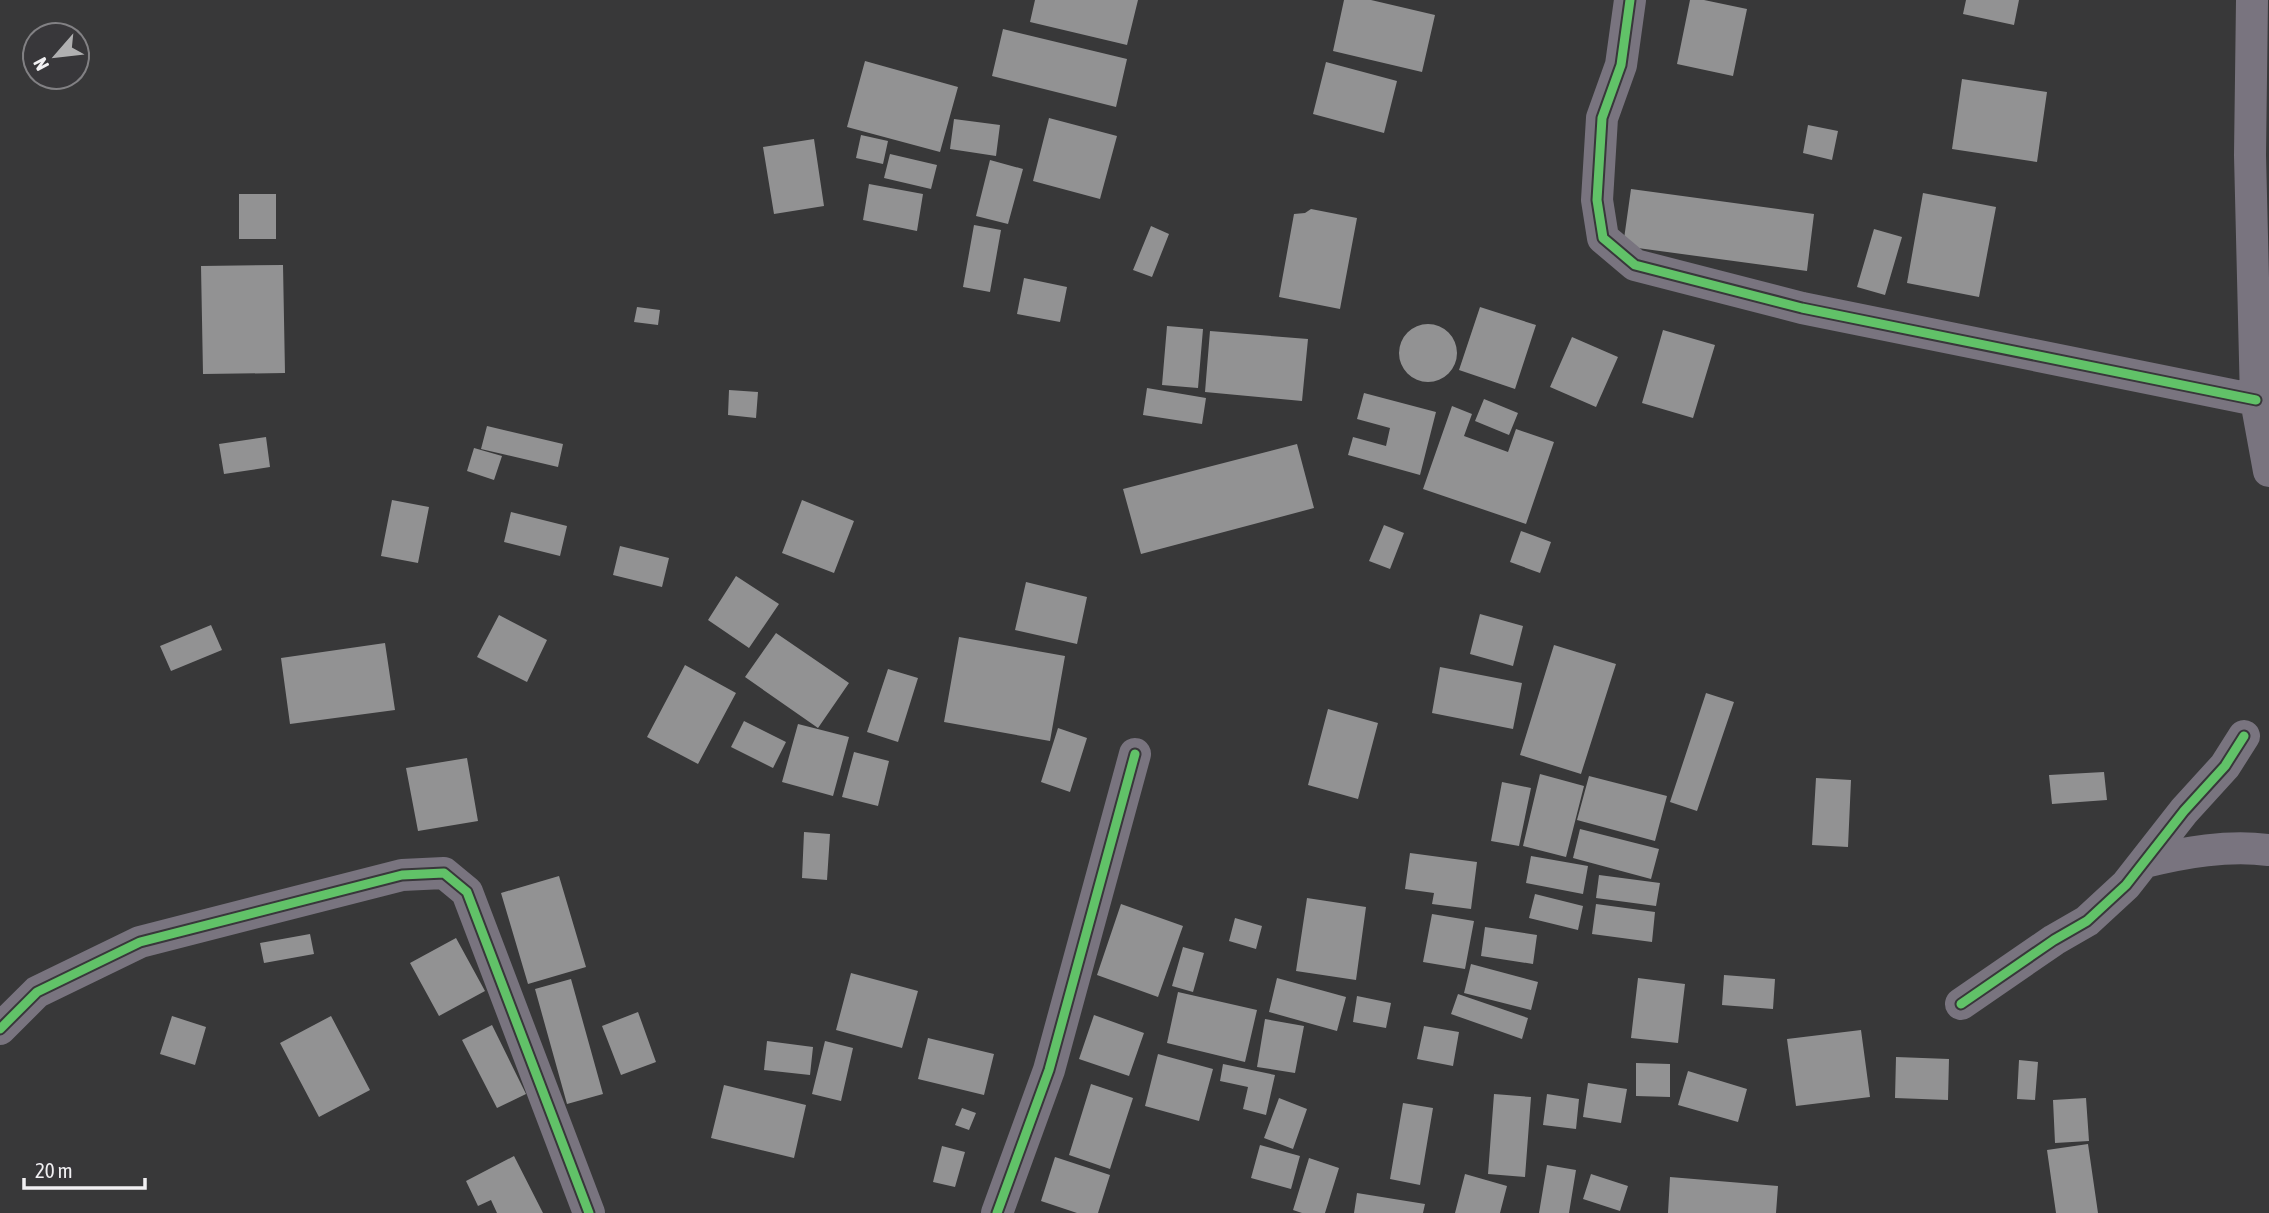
<svg xmlns="http://www.w3.org/2000/svg" width="2269" height="1213" font-family="'Asap Condensed',sans-serif">
<rect width="100%" height="100%" fill="#383839"/>
<path fill="#929293" d="M1035 0H1138L1127 45 1030 22Z
M1344 0H1371L1435 15 1422 72 1333 51Z
M1690 0H1704L1747 9 1733 76 1677 64Z
M1966 0H2019L2014 25 1963 14Z
M1003 29 1127 59 1116 107 992 76Z
M865 61 958 87 940 152 847 127Z
M1326 62 1397 81 1384 133 1313 114Z
M1962 79 2047 92 2037 162 1952 149Z
M1049 118 1117 136 1100 199 1033 181Z
M954 119 1000 125 996 156 950 149Z
M1808 125 1838 131 1832 160 1803 153Z
M861 135 888 141 883 164 856 158Z
M814 139 824 206 774 214 763 147Z
M890 154 937 165 931 189 884 178Z
M990 160 1023 169 1008 224 976 216Z
M869 184 923 194 917 231 863 220Z
M1631 189 1814 214 1807 271 1623 246Z
M1923 193 1996 207 1979 297 1907 283Z
M239 194H276V239H239Z
M1311 209 1357 218 1340 309 1279 297 1294 214 1305 213Z
M974 225 1001 230 990 292 963 287Z
M1151 226 1169 234 1152 277 1133 270Z
M1874 229 1902 237 1885 295 1857 287Z
M283 265 285 373 203 374 201 266Z
M1024 278 1067 287 1060 322 1017 314Z
M637 307 660 310 658 325 634 322Z
M1480 307 1536 325 1515 389 1459 370Z
M1399 353a29 29 0 1 1 58 0a29 29 0 1 1-58 0Z
M1167 326 1203 329 1198 388 1162 385Z
M1663 330 1715 345 1693 418 1642 403Z
M1210 331 1308 339 1302 401 1205 392Z
M1572 337 1618 357 1596 407 1550 387Z
M1147 388 1206 398 1202 424 1143 415Z
M729 390 758 392 756 418 728 415Z
M1364 393 1436 412 1420 475 1348 455 1353 437 1386 446 1390 428 1357 419Z
M1484 399 1518 413 1509 435 1475 421Z
M1452 406 1472 414 1464 436 1508 452 1516 429 1554 442 1526 524 1423 489Z
M487 426 563 444 558 467 481 449Z
M266 437 270 467 224 474 219 444Z
M1297 444 1314 508 1141 554 1123 489Z
M474 448 502 456 494 480 467 471Z
M392 500 429 507 418 563 381 556Z
M802 500 854 521 834 573 782 553Z
M511 512 567 526 560 556 504 542Z
M1384 525 1404 533 1390 569 1369 561Z
M1521 531 1551 542 1540 573 1510 562Z
M620 546 669 558 662 587 613 575Z
M736 576 779 604 749 648 708 620Z
M1026 582 1087 597 1077 644 1015 630Z
M1480 614 1523 626 1513 666 1470 654Z
M499 615 547 640 527 682 477 657Z
M211 625 222 650 171 671 160 646Z
M776 633 849 683 818 728 745 677Z
M959 637 1065 656 1050 741 944 722Z
M385 643 395 710 290 724 281 658Z
M1554 645 1616 664 1581 774 1520 755Z
M685 665 736 693 698 764 647 737Z
M1440 667 1522 683 1513 729 1432 713Z
M888 669 918 678 898 742 867 732Z
M1706 693 1734 702 1697 811 1670 802Z
M1328 709 1378 723 1358 799 1308 785Z
M744 721 786 742 773 768 731 747Z
M798 724 849 737 833 796 782 782Z
M1058 728 1087 738 1070 792 1041 782Z
M854 752 889 761 878 806 842 797Z
M467 758 478 821 418 831 406 768Z
M2104 772 2107 800 2052 804 2049 775Z
M1540 774 1584 786 1566 857 1523 846Z
M1589 776 1667 796 1655 841 1577 820Z
M1816 778 1851 780 1848 847 1812 845Z
M1502 782 1531 788 1519 846 1491 841Z
M1580 829 1659 849 1651 879 1573 858Z
M804 832 830 834 827 880 802 878Z
M1410 853 1477 862 1471 909 1432 904 1434 893 1405 889Z
M1531 856 1588 866 1583 894 1526 883Z
M1599 875 1660 883 1656 906 1596 898Z
M559 876 586 967 528 984 501 893Z
M1535 894 1583 906 1578 930 1529 918Z
M1307 898 1366 907 1356 980 1296 971Z
M1121 904 1183 926 1158 997 1097 975Z
M1596 904 1655 912 1652 942 1592 934Z
M1432 914 1474 921 1465 969 1423 962Z
M1235 918 1262 926 1256 949 1229 941Z
M1485 927 1537 935 1533 964 1481 956Z
M310 934 314 954 264 963 260 943Z
M456 938 485 991 439 1016 410 963Z
M1183 947 1204 953 1193 992 1172 986Z
M1471 964 1538 982 1531 1010 1464 993Z
M851 973 918 991 902 1048 836 1030Z
M1724 975 1775 979 1773 1009 1722 1005Z
M1277 978 1346 997 1337 1031 1269 1012Z
M1638 978 1685 984 1678 1043 1631 1038Z
M571 979 603 1094 567 1104 535 989Z
M1178 992 1257 1010 1245 1062 1167 1043Z
M1458 994 1528 1018 1522 1039 1451 1014Z
M1357 996 1391 1003 1386 1028 1353 1022Z
M638 1012 656 1062 621 1075 602 1026Z
M1094 1015 1144 1033 1129 1076 1079 1059Z
M172 1016 206 1027 195 1065 160 1054Z
M331 1016 370 1090 319 1117 280 1043Z
M1265 1019 1304 1026 1295 1073 1257 1067Z
M492 1025 526 1094 497 1108 462 1040Z
M1424 1026 1459 1032 1453 1066 1417 1059Z
M1861 1030 1870 1097 1796 1106 1787 1039Z
M928 1038 994 1054 984 1095 918 1079Z
M767 1041 813 1047 810 1075 764 1070Z
M825 1041 853 1048 841 1101 812 1094Z
M1158 1054 1213 1069 1199 1121 1145 1106Z
M1896 1057 1949 1059 1948 1100 1895 1098Z
M2019 1060 2038 1062 2035 1100 2017 1099Z
M1636 1063 1670 1064V1097L1636 1096Z
M1223 1064 1275 1075 1266 1115 1243 1109 1248 1087 1220 1081Z
M1688 1071 1747 1089 1738 1122 1678 1105Z
M1588 1083 1627 1089 1621 1123 1583 1117Z
M1091 1084 1133 1098 1110 1169 1069 1155Z
M724 1085 806 1105 794 1158 711 1138Z
M1494 1094 1531 1097 1525 1177 1488 1174Z
M1547 1094 1579 1099 1576 1129 1543 1125Z
M1279 1098 1307 1109 1293 1149 1264 1138Z
M2086 1098 2089 1141 2055 1143 2053 1100Z
M1403 1103 1433 1108 1420 1185 1390 1179Z
M962 1108 976 1113 969 1130 955 1125Z
M2088 1144 2098 1213H2056L2047 1150Z
M1260 1145 1300 1156 1291 1189 1251 1178Z
M942 1146 965 1152 955 1187 933 1182Z
M514 1156 543 1213H497L491 1200 478 1206 466 1181Z
M1055 1157 1110 1175 1098 1213H1077L1041 1201Z
M1309 1158 1339 1168 1325 1213H1302L1293 1210Z
M1547 1165 1576 1170 1569 1213H1539Z
M1465 1174 1507 1186 1500 1213H1455Z
M1591 1174 1628 1186 1620 1211 1583 1199Z
M1670 1177 1778 1186 1776 1213H1668Z
M1357 1193 1425 1204 1423 1213H1354Z"/>
<g fill="none" stroke-linecap="round" stroke-linejoin="round">
<path stroke="#79747f" stroke-width="32" d="M1630 0 1621 65 1602 118 1597 200 1603 238 1635 265 1802 308 2256 400
M2252 0 2250 155 2256 400 2269 471
M2145 862C2186 852 2227 845 2269 850
M1961 1004 2054 940 2087 921 2126 885 2184 811 2225 766 2244 736
M0 1029 37 992 140 942 402 875 444 873 467 892 589 1213
M997 1213 1049 1070 1135 754"/>
<defs>
<path id="cycleway" d="M1630 0 1621 65 1602 118 1597 200 1603 238 1635 265 1802 308 2256 400
M1961 1004 2054 940 2087 921 2126 885 2184 811 2225 766 2244 736
M0 1029 37 992 140 942 402 875 444 873 467 892 589 1213
M997 1213 1049 1070 1135 754"/>
</defs>
<use href="#cycleway" stroke="#38373a" stroke-width="13"/>
<use href="#cycleway" stroke="#61c268" stroke-width="9"/>
</g>
<g transform="translate(56 56) rotate(242)"><circle r="33" fill="#38373a" stroke="#828184" stroke-width="2"/>
<path d="M0-5L12 26L0 18L-12 26Z" fill="#b0b0b1"/>
<text y="-10" font-size="19" font-weight="bold" text-anchor="middle" fill="#f1f0f2">N</text>
</g>
<path d="M24 1178v10h121v-10" fill="none" stroke="#f1f0f2" stroke-width="3.5"/>
<text x="35" y="1178" font-size="21" fill="#f1f0f2" stroke="#38373a" stroke-width="5" paint-order="stroke">20 m</text>
</svg>
